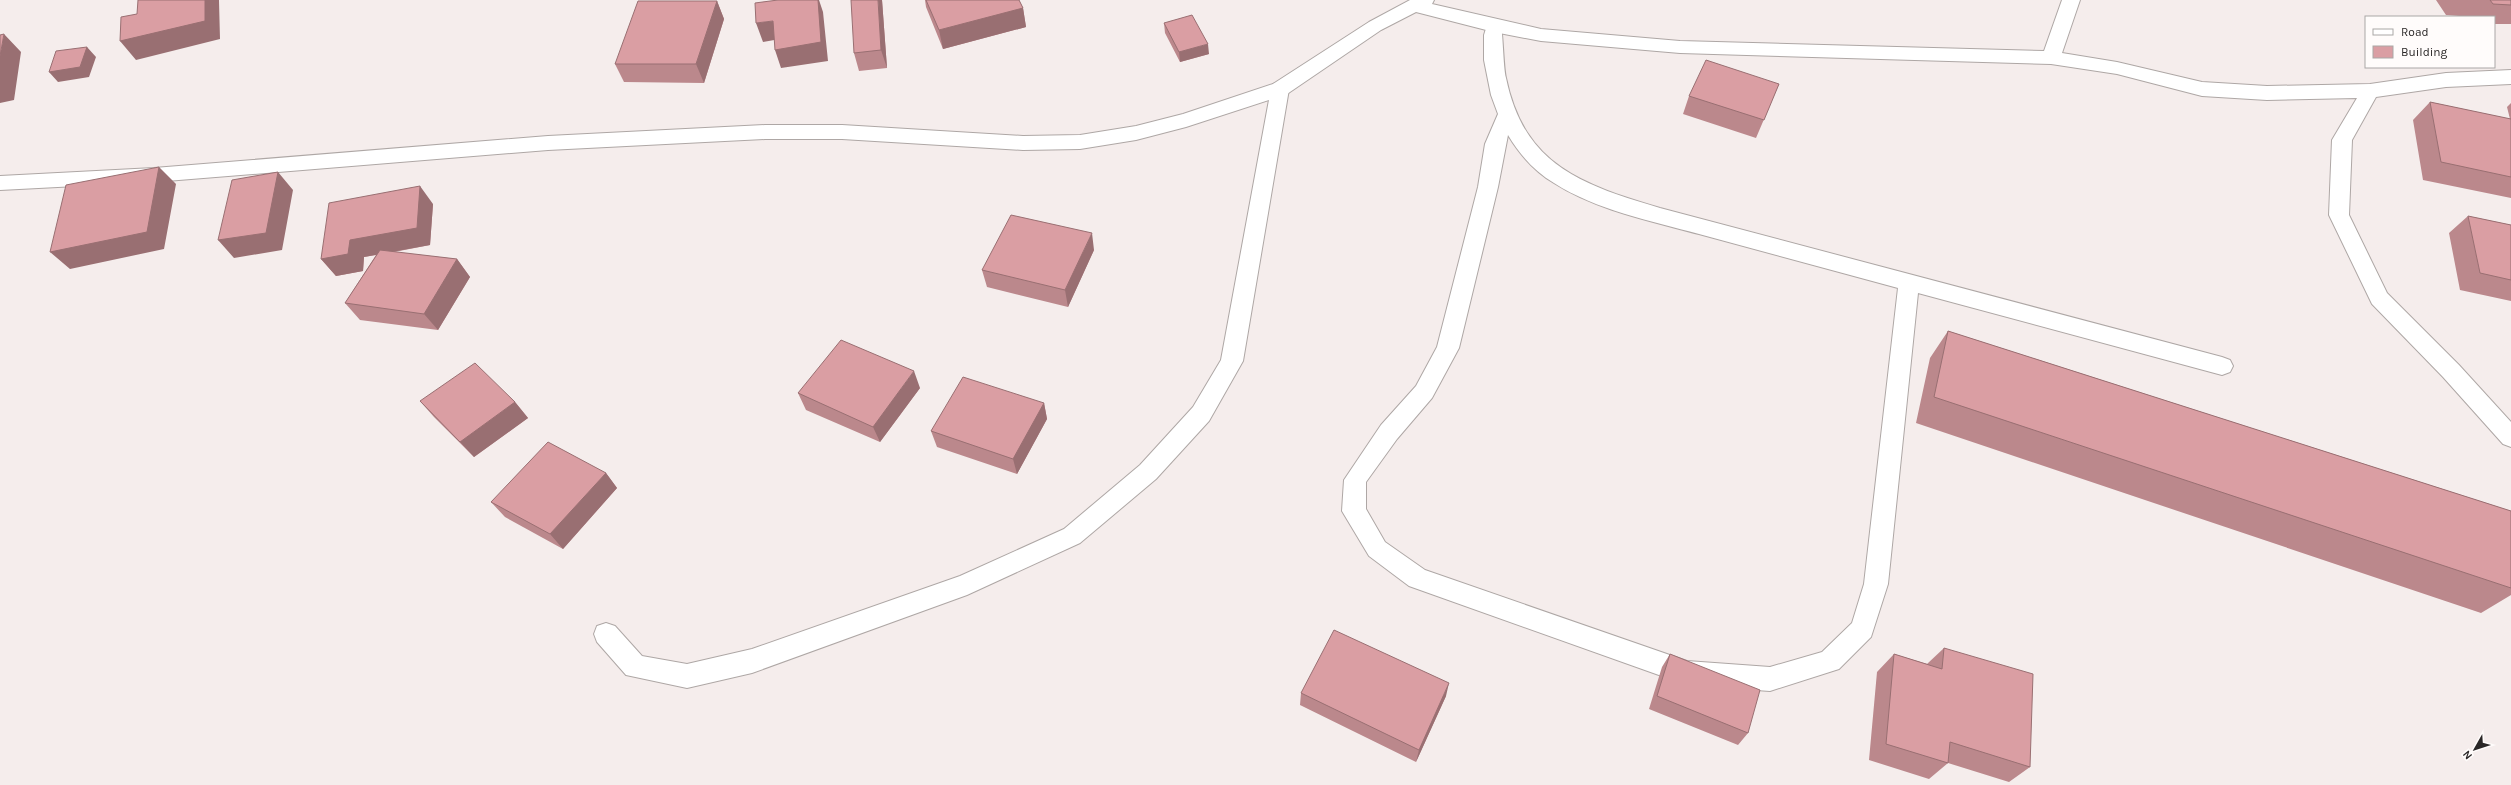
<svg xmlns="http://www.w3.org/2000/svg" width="2511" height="785" font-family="Karla,sans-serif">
<rect width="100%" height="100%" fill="#f5edec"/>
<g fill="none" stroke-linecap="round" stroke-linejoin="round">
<defs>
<path id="lane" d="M1494 20 1500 22C1503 26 1503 67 1506 78 1524 166 1583 185 1660 208L2222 357 2230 360 2233 366 2230 372 2222 375 1918 293 1888 584 1871 637 1839 669 1770 691 1687 685 1409 586 1369 556 1342 511 1344 480 1381 425 1416 386 1437 347 1478 187 1485 144 1498 114 1491 95 1484 60V35L1488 22ZM1508 135C1520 155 1534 171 1554 183 1596 210 1651 221 1699 234 1765 252 1832 270 1898 288L1864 584 1852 623 1822 652 1770 667 1687 661 1425 570 1385 542 1366 509V482L1397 439 1432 398 1459 348 1498 187Z
M1280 82 1287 84 1289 89 1243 361 1209 421 1156 479 1080 543 967 595 752 673 687 688 626 675 597 642 594 634 597 626 606 623 615 626 642 656 687 664 752 649 960 576 1064 529 1140 465 1193 407 1221 360 1271 89 1273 84Z"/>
<path id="street" d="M1410 0H1434L1432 4 1541 29 1680 41 2044 51 2062 0H2080L2062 53 2117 62 2202 82 2267 86 2370 84 2446 73 2511 70V84L2446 87 2376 97 2352 140 2349 215 2387 293 2459 365 2511 422V447L2503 444 2443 377 2372 304 2329 215 2332 140 2357 98 2267 100 2202 96 2117 74 2051 64 1680 53 1541 41 1494 32 1416 12 1381 30 1287 94 1186 127 1136 140 1080 149 1023 150 842 139H765L548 150 154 182 0 190V176L154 168 548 136 765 125H842L1023 136 1080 135 1136 126 1183 114 1273 84 1369 22Z"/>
</defs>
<use href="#lane" stroke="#aea7a5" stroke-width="2"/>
<use href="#street" stroke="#aea7a5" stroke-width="2"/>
<use href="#lane" fill="#fff" fill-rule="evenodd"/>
<use href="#street" fill="#fff" fill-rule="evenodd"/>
</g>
<path fill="#bb888c" d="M882 0 887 68 859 71 854 53Z
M925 0H1019L1023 8 1026 27 943 49 926 7Z
M2436 0H2511V24H2494V17H2472L2446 15Z
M717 1 724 19 704 83 624 82 615 64Z
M1164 23 1209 54 1180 62 1165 33Z
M1779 84 1756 138 1683 114 1689 96Z
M2430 102 2510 119 2507 107 2511 103V198L2423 180 2413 120Z
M433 204 430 245 394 252 457 259 470 277 438 330 360 320 345 303 376 255 364 257 363 271 336 276 321 259Z
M2468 216 2511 225V301L2460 290 2449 233Z
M1094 250 1068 307 987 287 982 270Z
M1948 331 2511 511V595L2481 613 1916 423 1930 358Z
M920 388 880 442 806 410 798 393Z
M420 401 515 402 528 418 474 457 434 417Z
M1044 403 1047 419 1017 474 937 447 931 431Z
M606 473 617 488 563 549 505 517 491 502Z
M1944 648 2030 767 2009 782 1948 763 1929 779 1869 760 1877 672 1894 654 1927 664Z
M1670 654 1748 733 1738 745 1649 709 1662 667Z
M1301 693 1446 696 1416 762 1300 705Z"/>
<path fill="#996f72" d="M205 0H219V1L220 39 136 60 120 41Z
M818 0H819L823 12 828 61 781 68 775 50Z
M878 0H882L887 68 881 50Z
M717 1 724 19 704 83 696 64Z
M1023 8 1026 27 943 49 939 30Z
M773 21 780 39 763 42 756 23Z
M4 34 21 52 14 100 0 103V56Z
M1208 44 1209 54 1180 62 1179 52Z
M87 47 96 57 89 77 58 82 49 72Z
M159 167 176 184 164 249 70 269 50 252Z
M278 172 293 190 282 250 234 258 218 240Z
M420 186 433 204 430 245 364 257 363 271 336 276 321 259Z
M1092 233 1094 250 1068 307 1065 290Z
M457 259 470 277 438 330 424 314Z
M914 371 920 388 880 442 873 427Z
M515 402 528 418 474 457 460 442Z
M1044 403 1047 419 1017 474 1013 459Z
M606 473 617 488 563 549 550 534Z
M1449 683 1446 696 1416 762 1419 750Z"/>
<path fill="#da9ea3" stroke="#996f72" d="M138 0H205V21L120 41 121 17 137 14Z
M778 0H818L821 42 775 50 773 21 756 23 755 3Z
M851 0H878L881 50 854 53Z
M926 0H1019L1023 8 939 30Z
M2490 0H2511V5L2493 4Z
M638 1H717L696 64H615Z
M1192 15 1208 44 1179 52 1164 23Z
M4 34 0 56V35Z
M87 47 80 67 49 72 56 51Z
M1706 60 1779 84 1764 120 1689 96Z
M2430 102 2511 119V177L2441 162Z
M159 167 147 232 50 252 66 185Z
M278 172 266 233 218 240 232 180Z
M420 186 417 228 350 240 348 254 321 259 329 203Z
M1011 215 1092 233 1065 290 982 270Z
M2468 216 2511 225V280L2480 273Z
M380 250 457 259 424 314 345 303Z
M1948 331 2511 511V588L1934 397Z
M841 340 914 371 873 427 798 393Z
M475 363 515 402 460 442 420 401Z
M963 377 1044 403 1013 459 931 431Z
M548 442 606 473 550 534 491 502Z
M1334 630 1449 683 1419 750 1301 693Z
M1944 648 2033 674 2030 767 1950 742 1948 763 1886 744 1894 654 1942 669Z
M1670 654 1760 690 1748 733 1657 696Z"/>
<rect x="2365" y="16" width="130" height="52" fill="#fffcfb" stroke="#aaa7a6"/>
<rect x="2373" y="29" width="20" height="6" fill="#ffffff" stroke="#aaa7a6"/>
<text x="2401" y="36" font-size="12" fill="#2a2727">Road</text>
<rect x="2373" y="46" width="20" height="12" fill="#da9ea3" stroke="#aaa7a6"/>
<text x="2401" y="56" font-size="12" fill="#2a2727">Building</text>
<g transform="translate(2475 749) rotate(231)" stroke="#fffcfb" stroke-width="3" paint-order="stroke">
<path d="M0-3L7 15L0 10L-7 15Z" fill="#2a2727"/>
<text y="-6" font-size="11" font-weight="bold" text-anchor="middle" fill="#2a2727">N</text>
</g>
</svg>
